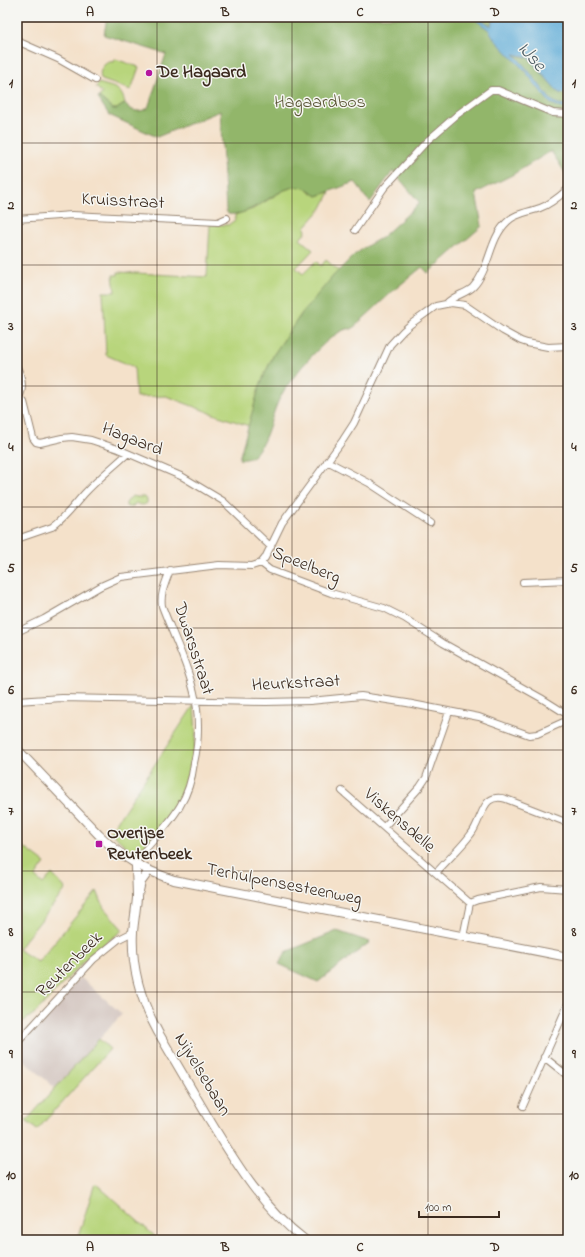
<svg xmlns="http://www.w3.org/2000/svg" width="585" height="1257" font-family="'Indie Flower',sans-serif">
<rect width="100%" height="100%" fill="#f6f6f2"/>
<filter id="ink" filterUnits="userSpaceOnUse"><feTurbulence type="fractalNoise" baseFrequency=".025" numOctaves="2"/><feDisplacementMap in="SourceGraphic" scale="8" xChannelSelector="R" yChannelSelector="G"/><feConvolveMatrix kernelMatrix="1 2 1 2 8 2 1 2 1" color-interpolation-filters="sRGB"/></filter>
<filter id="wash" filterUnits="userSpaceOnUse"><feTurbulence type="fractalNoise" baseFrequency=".012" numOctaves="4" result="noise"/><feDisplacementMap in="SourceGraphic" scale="16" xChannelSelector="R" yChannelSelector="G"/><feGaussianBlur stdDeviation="0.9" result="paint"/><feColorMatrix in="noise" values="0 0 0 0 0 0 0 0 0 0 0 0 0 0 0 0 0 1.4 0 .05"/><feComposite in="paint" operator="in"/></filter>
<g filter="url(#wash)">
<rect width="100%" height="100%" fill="#f4e1ca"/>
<path fill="#cfc0ba" d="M80 977 122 1014 55 1088 17 1054V1047Z"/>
<path fill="#b8d57b" stroke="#7a804c" d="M115 59 139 67 131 90 102 80C97 72 104 60 114 62Z
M99 83C113 88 121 86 125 103L117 109H113L99 97 102 93 96 87Z
M294 187H303L317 196 330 192 322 208 305 227 306 232 300 239 313 250 296 268 303 274 316 261 321 266 326 260 339 271 302 313 274 354 259 388 249 426 216 415 166 396 136 397 134 367 106 355 103 292H115L113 275H118V272L207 277 210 224 228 225 235 220V215L253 209 284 190Z
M132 496 137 497H145L147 500V503C144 506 139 505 136 503L132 507H128L126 506V503Z
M194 705 196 733 191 776 177 808 137 856 110 832Z
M17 842 45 863 35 877 43 884 52 874 66 889 18 949 38 962 97 891 104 908 123 930 90 955 35 1013 17 1026Z
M99 1039 110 1049 37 1130 26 1121Z
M95 1183 159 1240H77Z"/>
<path fill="#92b66b" stroke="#667044" d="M107 17H493L491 25 493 30 507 45 513 53 520 56 528 57 559 93 568 94V177L551 151 512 175 476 193 482 226 428 273 422 267 394 290 352 329C335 324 290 379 282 394 271 412 269 440 254 455 250 459 245 460 239 459L259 388 266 371 274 354 302 313 334 275 354 255 370 244 381 238 420 203 393 171 370 202C362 195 362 189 355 182L317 196C313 193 309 189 304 188 282 180 254 218 228 214L226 210 220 111 157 137 109 115 98 98 99 97 113 109H117L125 103C130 112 140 113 148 108L166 54 104 35Z
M337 931 370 942 318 982 279 964 286 952Z"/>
<path fill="#5dabd7" stroke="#4c6a7a" d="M475 17H478L491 26 493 17H562L568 21V94L559 93 528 57 514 54 528 70 551 100 558 104 568 105V108H562L550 103 524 70 495 40 489 30 476 20Z"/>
</g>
<g filter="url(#ink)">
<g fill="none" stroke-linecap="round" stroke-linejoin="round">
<defs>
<path id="minor" d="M17 19 18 17
M17 41 58 59 95 80
M17 219 72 215 218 222 227 218
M355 230 384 188 427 141 458 114 491 90H498L553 113 568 114
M447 303C454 295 466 294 473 287 490 269 489 239 507 222 515 213 530 212 540 208 551 204 560 196 568 189
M17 367C22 377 25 391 17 400
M19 397 24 402 33 438 36 442 40 443 62 438 72 437 91 440 118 449 183 477 223 501 271 547
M327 461 369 483 430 523
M17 539 52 527C65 518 74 505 84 494 98 479 113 467 127 454
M261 563 270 570 331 593 384 608 404 618 443 643 541 698 568 715
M523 582 568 580
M17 632 44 619 101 586 121 577 219 565 252 566 261 563 265 558 282 523 343 440 354 423 390 345 403 331 411 324 436 306 451 303 465 305 503 331 521 341 527 343 548 347 568 346
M17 701 62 698 266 702 310 701 361 696 407 703 479 717 529 735 537 734 568 720
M342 791 470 903
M384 827 420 787 426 778 449 712
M136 864 138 858C152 841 169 825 180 806 188 793 192 779 194 763 198 746 199 727 197 709 193 675 174 638 162 606 160 593 166 582 170 570
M436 873C447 860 461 848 471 834 478 826 482 806 489 801 494 797 500 797 506 799L568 823
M470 903 478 900 541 887 568 889
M463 937 470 903
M17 1043 93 960 119 939 133 932
M544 1057 568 1076
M523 1106 568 1004"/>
<path id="secondary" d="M17 749 99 835C123 858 143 870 174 880L568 957
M136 864C136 875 137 887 137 898 136 909 134 921 133 932 131 967 141 1001 158 1032 175 1061 192 1090 209 1119 237 1165 262 1207 305 1240
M139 891 141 882 149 871"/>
</defs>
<use href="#minor" stroke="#988674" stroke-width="8"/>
<use href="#secondary" stroke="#988674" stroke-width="10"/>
<use href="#minor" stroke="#fff" stroke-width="6"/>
<use href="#secondary" stroke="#fff" stroke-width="8"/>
</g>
</g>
<path fill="none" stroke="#3b2a1e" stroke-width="1" stroke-opacity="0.55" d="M157 17V1240M292 17V1240M428 17V1240M17 143H568M17 265H568M17 386H568M17 507H568M17 628H568M17 750H568M17 871H568M17 992H568M17 1114H568"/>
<g fill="#b5179e" stroke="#f6f6f2" stroke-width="1.5">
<circle cx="149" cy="73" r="4"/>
<rect x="95" y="840" width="8" height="8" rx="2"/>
</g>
<g text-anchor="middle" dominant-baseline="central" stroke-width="3" stroke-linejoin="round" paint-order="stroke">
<g font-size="18" font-weight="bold" fill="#3b2a1e" stroke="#f6f6f2" text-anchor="start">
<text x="157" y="73">De Hagaard</text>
<text x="107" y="834">Overijse<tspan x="107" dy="21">Reutenbeek</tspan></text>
</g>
<g font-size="18" fill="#5a5535" stroke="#f6f6f2">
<text x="320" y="103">Hagaardbos</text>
</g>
<g font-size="18" fill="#3b2a1e" stroke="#f6f6f2">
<text transform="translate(123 202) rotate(3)">Kruisstraat</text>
<text transform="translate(132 440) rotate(21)">Hagaard</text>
<text transform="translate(306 566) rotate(22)">Speelberg</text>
<text transform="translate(193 649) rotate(72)">Dwarsstraat</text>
<text transform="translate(296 684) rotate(-3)">Heurkstraat</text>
<text transform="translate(399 821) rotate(41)">Viskensdelle</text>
<text transform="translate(284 885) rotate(11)">Terhulpensesteenweg</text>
<text transform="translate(70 965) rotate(-45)">Reutenbeek</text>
<text transform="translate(202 1075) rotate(59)">Nijvelsebaan</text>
</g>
<g font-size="19" font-style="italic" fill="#47575f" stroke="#f6f6f2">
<text transform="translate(531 57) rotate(49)">IJse</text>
</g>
</g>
<rect width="585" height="1257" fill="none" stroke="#f6f6f2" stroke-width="44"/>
<path d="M419 1211v6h80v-6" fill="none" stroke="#3b2a1e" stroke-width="2"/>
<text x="425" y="1211" font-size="12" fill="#3b2a1e" stroke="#f6f6f2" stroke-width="3" paint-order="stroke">100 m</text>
<rect x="22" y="22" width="541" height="1213" fill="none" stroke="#3b2a1e" stroke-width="1.5"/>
<g font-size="13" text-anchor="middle" font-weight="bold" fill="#3b2a1e">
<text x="90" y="16">A</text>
<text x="225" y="16">B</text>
<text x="360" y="16">C</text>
<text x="495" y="16">D</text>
<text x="11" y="87">1</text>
<text x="574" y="87">1</text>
<text x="11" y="209">2</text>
<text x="574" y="209">2</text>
<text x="11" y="330">3</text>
<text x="574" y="330">3</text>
<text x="11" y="451">4</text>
<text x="574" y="451">4</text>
<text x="11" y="572">5</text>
<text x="574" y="572">5</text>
<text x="11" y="694">6</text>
<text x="574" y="694">6</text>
<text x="11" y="815">7</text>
<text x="574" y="815">7</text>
<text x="11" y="936">8</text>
<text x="574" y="936">8</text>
<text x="11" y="1058">9</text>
<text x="574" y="1058">9</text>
<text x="11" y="1179">10</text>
<text x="574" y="1179">10</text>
<text x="90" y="1251">A</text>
<text x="225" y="1251">B</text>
<text x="360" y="1251">C</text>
<text x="495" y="1251">D</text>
</g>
</svg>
